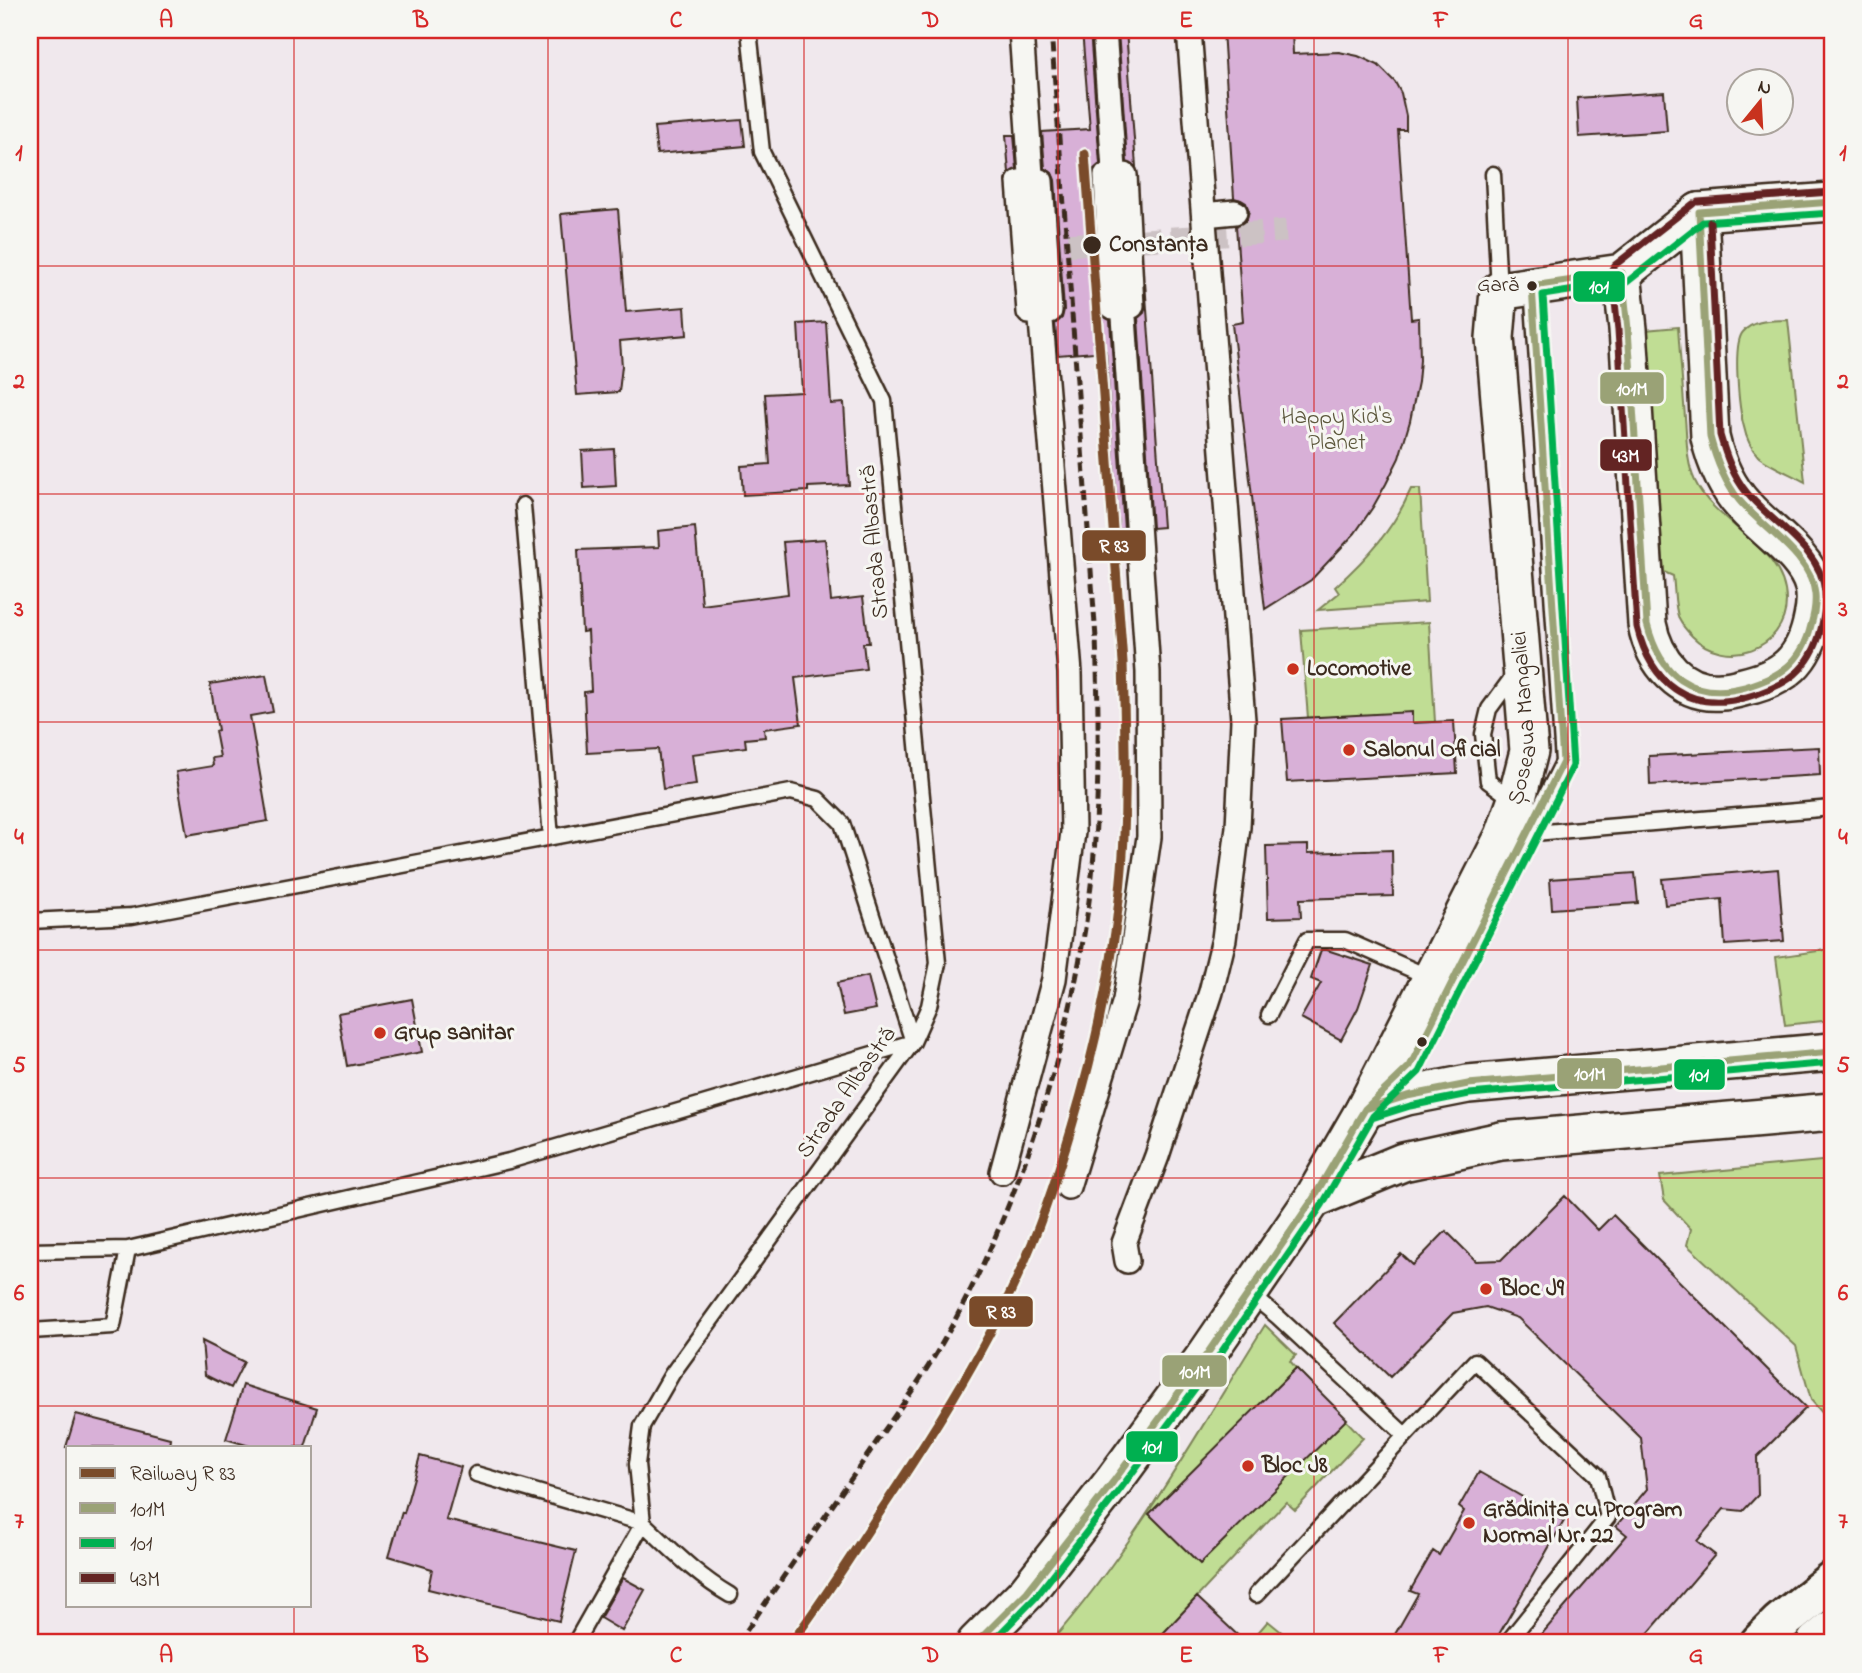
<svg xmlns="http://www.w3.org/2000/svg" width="1862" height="1673" font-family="'Indie Flower',sans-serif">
<rect width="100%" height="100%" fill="#f0e8ed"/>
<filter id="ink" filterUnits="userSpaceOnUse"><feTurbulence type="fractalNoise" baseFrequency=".0143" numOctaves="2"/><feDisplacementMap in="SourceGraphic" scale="14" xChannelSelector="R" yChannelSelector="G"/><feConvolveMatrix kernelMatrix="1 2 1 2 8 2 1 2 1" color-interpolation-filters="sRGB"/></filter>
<g filter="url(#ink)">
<path fill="#c0dd94" stroke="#7e8459" stroke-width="2" d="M1788 320 1805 482C1793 475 1766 464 1758 456 1751 448 1746 437 1744 427 1739 410 1732 344 1743 332 1754 319 1773 321 1788 320Z
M1678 327C1680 358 1683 388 1685 418 1687 439 1686 462 1695 481 1716 526 1786 547 1786 601 1786 650 1725 670 1692 636 1687 631 1682 625 1679 619 1674 606 1675 590 1673 576L1664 572 1645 330Z
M1411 489H1420L1427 602 1318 610 1339 593 1335 587C1367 558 1394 529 1411 489Z
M1429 622 1435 722 1412 724V713L1308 718 1301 630Z
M1832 949V1020L1785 1025 1776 957Z
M1832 1160V1424L1811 1400 1796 1346 1687 1245 1691 1229 1664 1200 1660 1176Z
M1265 1325 1296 1355 1290 1361 1296 1368 1363 1438 1295 1510 1286 1502 1154 1643H1050C1134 1547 1197 1433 1265 1325Z
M1268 1621 1295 1643H1249Z"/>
<path fill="#d8b0d7" stroke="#3b2a1e" stroke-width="2" d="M1082 30H1090L1100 164 1094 169 1092 177 1099 308 1102 315 1110 320 1124 529 1119 530 1106 351 1058 355 1055 324 1062 318 1064 310 1055 180 1052 173 1045 168 1042 132 1090 129Z
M1118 30H1126L1136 167 1127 162Z
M1223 30H1292L1293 54 1339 52 1358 56 1367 60 1378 65 1395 82 1401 93 1406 116V130H1398L1411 319 1419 318 1420 360 1418 382 1410 421 1399 458 1386 484 1373 507 1355 533 1311 580 1265 609 1232 324 1243 322 1236 226 1244 223 1247 218 1249 211 1246 203 1241 200 1234 198Z
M1664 92 1667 131 1579 137 1577 98Z
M742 120 745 146 657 154 654 127Z
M1006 135H1014L1017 169 1009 173Z
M618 209 626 312 685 307 687 335 620 341 622 366 619 392 577 395 561 214Z
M1145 282 1163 527 1152 528 1138 318 1144 313 1146 306Z
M826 322 831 404 844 403 849 485 808 487V491L743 495 741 466 770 464 765 394 802 392 798 324Z
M614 449 616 486 584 488 582 451Z
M695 527 702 605 788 594 783 542 825 539 831 601 863 597 869 643H863L866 669 795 678 801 724 764 729 765 737 745 739 746 747 692 754 696 785 663 789 658 749 587 753 584 692 591 691 588 631 582 632 578 550 659 547 658 531Z
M266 675 273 712 250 716 268 821 187 835 176 772 213 766 212 758 220 757 215 731 218 730 210 684Z
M1412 712V723L1454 721 1457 773 1287 782 1282 719Z
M1819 747 1820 775 1650 785 1649 756Z
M1308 845V853L1392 850 1393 896 1300 899 1301 917 1268 918 1266 846Z
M1778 869 1784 941 1725 945 1722 899 1665 905 1662 879Z
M1635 873 1638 903 1552 909 1550 879Z
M1321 950H1327L1373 965 1358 1008 1341 1040 1301 1018 1321 983 1311 979Z
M868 976 876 1009 844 1015 837 983Z
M412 999 422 1052 347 1066 338 1013Z
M1565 1196 1598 1230 1613 1215 1806 1408 1757 1457 1758 1495 1743 1511 1724 1509 1697 1541 1715 1555 1640 1643H1534L1627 1535 1616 1526 1647 1489 1641 1438 1518 1318 1486 1307 1453 1313 1390 1377 1334 1323 1401 1254 1413 1265 1446 1231 1476 1261 1501 1260Z
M202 1341 244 1362 231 1388 205 1375Z
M1296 1368 1347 1419 1200 1564 1149 1514Z
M243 1385 317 1408 305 1447H253L226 1439Z
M76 1414 170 1438 169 1447H66Z
M420 1456 461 1467 446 1520 576 1551 559 1621 428 1589 432 1569 389 1556 402 1512 404 1513Z
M1479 1472 1564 1521 1494 1643H1390L1418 1594 1410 1591 1433 1551 1439 1555 1464 1511 1459 1507Z
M623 1578 645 1590 622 1631 600 1618Z
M1197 1597 1246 1643H1154Z"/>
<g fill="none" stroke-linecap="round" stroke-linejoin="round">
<path stroke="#ccc2c4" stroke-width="23" stroke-dasharray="23 11" stroke-linecap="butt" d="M1035 247 1286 231"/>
<defs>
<path id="service" d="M1493 174 1499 291
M523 505 551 837
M1514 800 1488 781 1483 734 1489 709 1517 671
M1522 834 1832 808
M30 921 132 916 791 792 818 799 842 823 913 1042
M1269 1015 1307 940H1345L1431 978
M1391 1084 1410 1066 1563 762 1532 286
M30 1251 128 1249 509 1161 913 1042
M1249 1293 1278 1317 1405 1435
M30 1331 113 1326 128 1249
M476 1474 643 1523 575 1643
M730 1595C697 1576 671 1549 643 1523L637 1464 642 1426 672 1374 913 1042 929 1006 938 963 884 401 762 152 749 30
M1256 1595 1475 1361 1598 1476 1608 1517 1507 1643"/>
<path id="pedestrian" d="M1021 30 1032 189
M1104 30 1115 183
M1125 175 1132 306 1113 307 1106 176Z
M1041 181 1050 311 1029 312 1019 182Z
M1204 215 1235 212
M1002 1172 1054 979 1073 832 1070 673 1040 308
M1068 1187 1125 1000 1149 837 1148 672 1123 302
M1127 1261 1124 1243 1157 1156 1211 992 1224 939 1238 827 1243 720 1189 30"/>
<g id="tertiary">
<path d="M1622 273 1628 329 1647 624C1654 661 1681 695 1722 691 1729 691 1736 689 1743 687 1784 678 1805 661 1813 618 1815 609 1816 596 1814 587 1806 555 1766 531 1745 507 1726 487 1716 463 1710 437L1699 212"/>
<path d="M1365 1109 1407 1096 1468 1084 1832 1052"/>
<path d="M1313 1199 1403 1162 1501 1141 1832 1112"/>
<path id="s1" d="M976 1643 1027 1592 1113 1482 1207 1354 1313 1199 1365 1109 1504 836 1516 802 1529 751 1495 338 1499 291 1622 273 1699 212 1832 202"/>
</g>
<path id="primary" d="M1760 1643 1780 1623 1832 1581
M1816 1643 1832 1630"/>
</defs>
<use href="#service" stroke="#3b2a1e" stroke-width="19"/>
<use href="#pedestrian" stroke="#3b2a1e" stroke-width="28"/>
<use href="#tertiary" stroke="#3b2a1e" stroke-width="42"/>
<use href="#primary" stroke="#3b2a1e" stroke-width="44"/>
<use href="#service" stroke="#f6f6f2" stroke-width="14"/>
<use href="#pedestrian" stroke="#f6f6f2" stroke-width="23"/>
<use href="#tertiary" stroke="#f6f6f2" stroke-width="37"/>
<use href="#primary" stroke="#f6f6f2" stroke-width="38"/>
<path stroke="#3b2a1e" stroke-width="5" stroke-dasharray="10 5" stroke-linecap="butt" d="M738 1643C781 1580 825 1516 869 1453 890 1421 914 1390 934 1357 1016 1219 1072 1045 1091 885 1100 803 1099 720 1096 638L1051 30"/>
<defs>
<path id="bus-1" d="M1357 1122 1365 1109 1407 1096 1468 1084 1832 1052
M976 1643 1027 1592 1113 1482 1207 1354 1313 1199 1365 1109 1410 1066 1563 762 1532 286 1622 273 1628 329 1647 624C1660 675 1692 701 1745 687 1780 677 1802 663 1811 625 1814 615 1816 605 1815 594 1812 556 1761 527 1739 500 1724 481 1716 460 1710 437L1699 212 1832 202"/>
<path id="bus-2" d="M1366 1128 1372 1118 1410 1106 1469 1094 1832 1063
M991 1643 1035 1598 1121 1488 1216 1360 1322 1205 1373 1116 1419 1072 1573 766 1543 295 1627 282 1703 222 1832 213"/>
<path id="bus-3" d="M1698 202 1831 192
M1693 204 1615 265 1612 269V274L1618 330 1637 627C1651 683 1688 713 1747 697 1786 686 1811 670 1821 629 1824 617 1826 605 1825 592 1821 548 1772 524 1747 493 1733 476 1726 456 1720 435L1710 222"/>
</defs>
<use href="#bus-1" stroke="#f6f6f2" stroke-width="12"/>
<use href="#bus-2" stroke="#f6f6f2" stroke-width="12"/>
<use href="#bus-3" stroke="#f6f6f2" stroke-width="12"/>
<use href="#bus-1" stroke="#9aa276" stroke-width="7"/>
<use href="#bus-2" stroke="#00b050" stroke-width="7"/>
<use href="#bus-3" stroke="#632423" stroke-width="7"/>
<defs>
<path id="rail-1" d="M791 1643C822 1602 850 1558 878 1515 929 1439 980 1360 1018 1276 1040 1228 1057 1177 1072 1126 1095 1049 1112 971 1120 891 1128 815 1125 738 1123 662L1085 154"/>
</defs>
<use href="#rail-1" stroke="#f6f6f2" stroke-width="14"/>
<use href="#rail-1" stroke="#7a4b2a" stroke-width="9"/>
</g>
</g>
<path fill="none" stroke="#d62828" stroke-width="2" stroke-opacity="0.55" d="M294 30V1447M548 30V1643M804 30V1643M1058 30V1643M1314 30V1643M1568 30V1643M30 266H1832M30 494H1832M30 722H1832M30 950H1832M30 1178H1832M30 1406H1832M294 1605V1643"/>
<g fill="#3b2a1e" stroke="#f6f6f2" stroke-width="2.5">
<circle cx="1092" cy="245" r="10"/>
<circle cx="1532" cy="286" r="6"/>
<circle cx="1422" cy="1042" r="6"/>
</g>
<g fill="#c8321e" stroke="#f6f6f2" stroke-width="2.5">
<circle cx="1293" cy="669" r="7"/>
<circle cx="1349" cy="750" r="7"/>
<circle cx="380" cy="1033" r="7"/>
<circle cx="1486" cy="1289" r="7"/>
<circle cx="1248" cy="1466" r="7"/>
<circle cx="1469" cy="1523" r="7"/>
</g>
<g text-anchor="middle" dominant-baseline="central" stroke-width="6" stroke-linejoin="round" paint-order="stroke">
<g font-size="21" fill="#3b2a1e" stroke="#f6f6f2" text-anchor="end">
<text x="1519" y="286">Gară</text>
</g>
<g font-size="23" font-weight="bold" fill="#3b2a1e" stroke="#f6f6f2" text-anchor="start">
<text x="1109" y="245">Constanța</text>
</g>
<g font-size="23" fill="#5c573c" stroke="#f6f6f2">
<text x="1337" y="417">Happy Kid's<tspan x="1337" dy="26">Planet</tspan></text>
</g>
<g font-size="23" fill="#3b2a1e" stroke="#f6f6f2">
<text transform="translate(875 542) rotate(-95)">Strada Albastră</text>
<text stroke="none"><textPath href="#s1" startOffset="1090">Șoseaua Mangaliei</textPath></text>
<text transform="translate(847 1093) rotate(-55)">Strada Albastră</text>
</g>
<g font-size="23" font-weight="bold" fill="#3b2a1e" stroke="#f6f6f2" text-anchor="start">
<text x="1307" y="669">Locomotive</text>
<text x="1363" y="750">Salonul Oficial</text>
<text x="394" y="1033">Grup sanitar</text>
<text x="1500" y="1289">Bloc J9</text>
<text x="1262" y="1466">Bloc J8</text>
<text x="1483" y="1510">Grădinița cu Program<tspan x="1483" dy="26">Normal Nr. 22</tspan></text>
</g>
</g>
<g stroke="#f6f6f2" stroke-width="2.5">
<rect x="1572" y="270" width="54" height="33" rx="7" fill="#00b050"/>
<rect x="1599" y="371" width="66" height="34" rx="7" fill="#9aa276"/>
<rect x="1599" y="438" width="54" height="34" rx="7" fill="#632423"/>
<rect x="1081" y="529" width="66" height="33" rx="7" fill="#7a4b2a"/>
<rect x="1556" y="1057" width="67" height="33" rx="7" fill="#9aa276"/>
<rect x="1673" y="1058" width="53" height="33" rx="7" fill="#00b050"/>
<rect x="968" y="1295" width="66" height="33" rx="7" fill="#7a4b2a"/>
<rect x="1161" y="1354" width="67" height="34" rx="7" fill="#9aa276"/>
<rect x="1125" y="1430" width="54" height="33" rx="7" fill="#00b050"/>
</g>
<g font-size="19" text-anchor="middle" font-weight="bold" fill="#fff">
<text x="1599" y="293">101</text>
<text x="1632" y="395">101M</text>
<text x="1626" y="462">43M</text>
<text x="1114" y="552">R 83</text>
<text x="1590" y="1080">101M</text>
<text x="1699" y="1081">101</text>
<text x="1001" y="1318">R 83</text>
<text x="1195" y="1378">101M</text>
<text x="1152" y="1453">101</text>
</g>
<rect width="1862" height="1673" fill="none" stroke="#f6f6f2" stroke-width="77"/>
<rect x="66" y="1446" width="245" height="161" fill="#f6f6f2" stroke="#aba49d" stroke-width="2"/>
<rect x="80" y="1468" width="35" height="10" fill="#7a4b2a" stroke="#aba49d" stroke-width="2"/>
<text x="130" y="1480" font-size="21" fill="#3b2a1e">Railway R 83</text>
<rect x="80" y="1503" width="35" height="10" fill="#9aa276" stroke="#aba49d" stroke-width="2"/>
<text x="130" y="1516" font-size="21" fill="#3b2a1e">101M</text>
<rect x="80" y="1538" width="35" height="10" fill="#00b050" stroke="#aba49d" stroke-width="2"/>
<text x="130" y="1550" font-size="21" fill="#3b2a1e">101</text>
<rect x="80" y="1573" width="35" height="10" fill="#632423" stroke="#aba49d" stroke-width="2"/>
<text x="130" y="1586" font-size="21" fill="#3b2a1e">43M</text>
<g transform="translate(1760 102) rotate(18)"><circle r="33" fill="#f6f6f2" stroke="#aba49d" stroke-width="2"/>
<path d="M0-5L12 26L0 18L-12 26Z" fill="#c8321e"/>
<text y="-10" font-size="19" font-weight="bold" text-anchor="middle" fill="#3b2a1e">N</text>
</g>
<rect x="38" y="38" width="1786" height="1596" fill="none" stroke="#d62828" stroke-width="2.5"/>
<g font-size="23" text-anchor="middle" font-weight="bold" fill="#d62828">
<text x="166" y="27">A</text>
<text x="421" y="27">B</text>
<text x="676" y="27">C</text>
<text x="931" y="27">D</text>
<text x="1186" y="27">E</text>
<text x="1441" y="27">F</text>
<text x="1696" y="27">G</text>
<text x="19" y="160">1</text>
<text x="1843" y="160">1</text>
<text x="19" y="388">2</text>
<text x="1843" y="388">2</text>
<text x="19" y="616">3</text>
<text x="1843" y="616">3</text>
<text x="19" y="844">4</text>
<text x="1843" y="844">4</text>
<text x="19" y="1072">5</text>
<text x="1843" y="1072">5</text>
<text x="19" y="1300">6</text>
<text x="1843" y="1300">6</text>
<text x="19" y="1528">7</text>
<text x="1843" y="1528">7</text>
<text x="166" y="1662">A</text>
<text x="421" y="1662">B</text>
<text x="676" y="1662">C</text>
<text x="931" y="1662">D</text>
<text x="1186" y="1662">E</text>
<text x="1441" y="1662">F</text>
<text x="1696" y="1662">G</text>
</g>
</svg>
